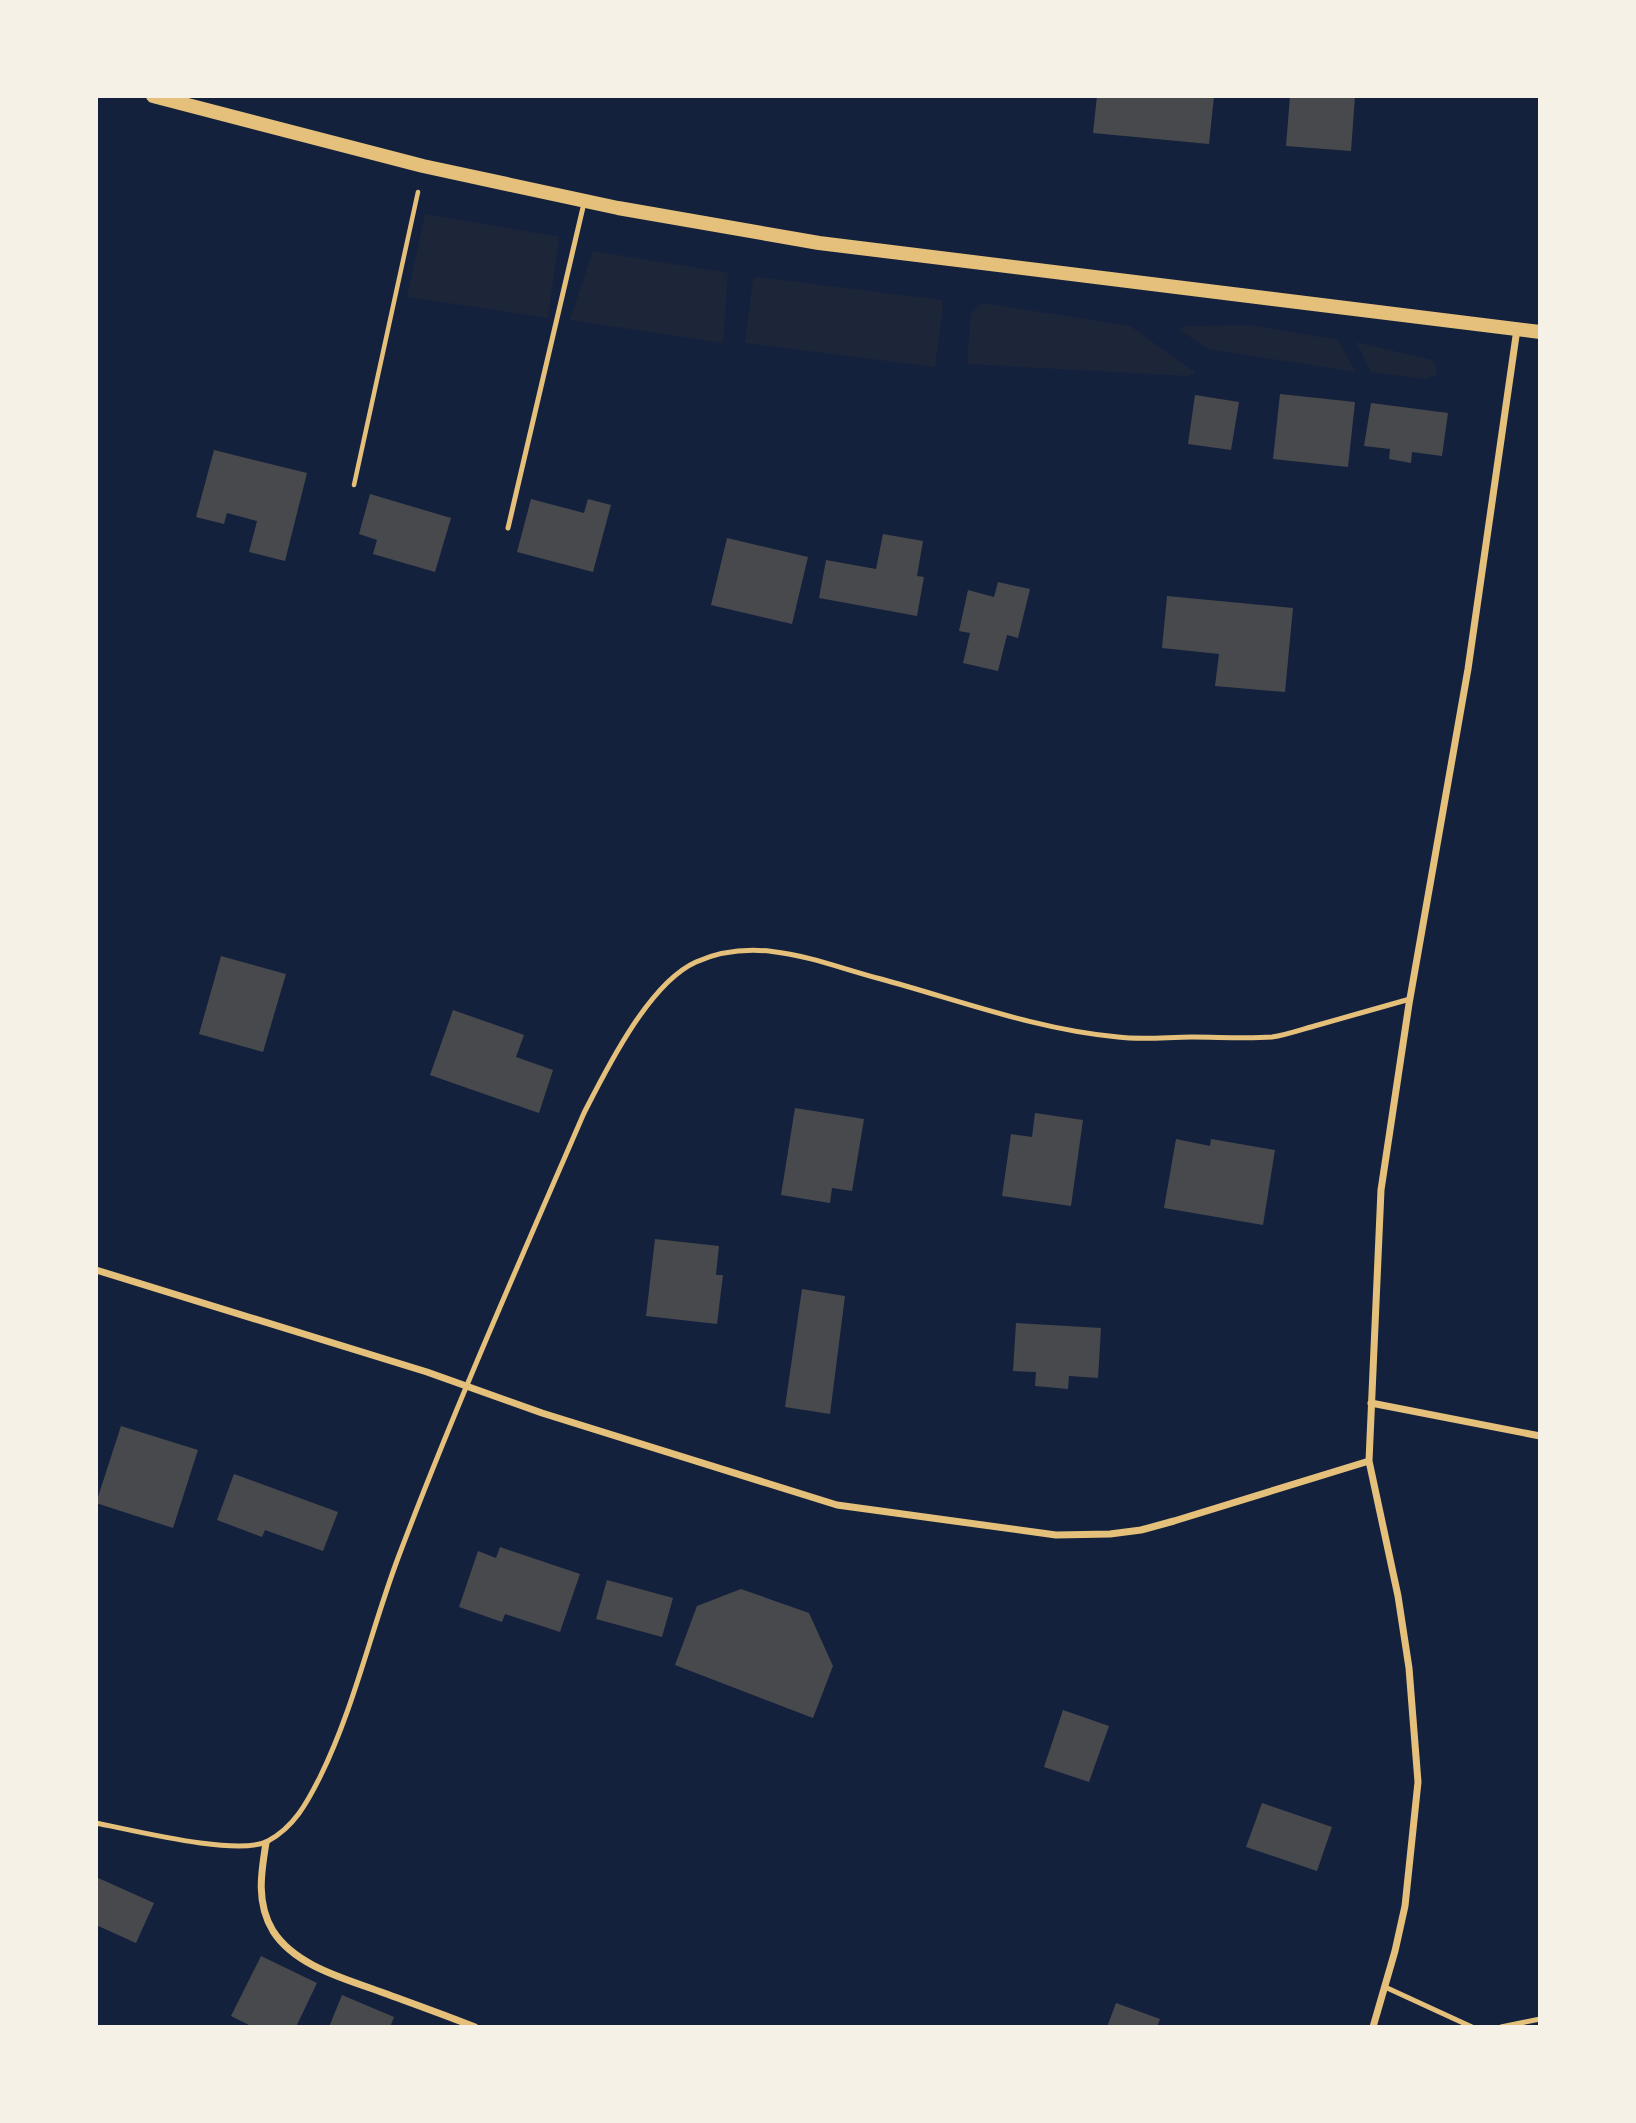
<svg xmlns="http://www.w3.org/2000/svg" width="1636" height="2123" font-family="'Source Sans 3',sans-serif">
<rect width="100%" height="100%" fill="#14213d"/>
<path fill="#1d2539" d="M425 214 559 237 548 318 407 297Z
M593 251 728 273 723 343 570 320Z
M757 277 942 300 943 307 935 367 745 343 753 280Z
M982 303 1130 326 1196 373 1187 376 967 364 971 314Z
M1250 325 1338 340 1356 372 1208 349 1178 329 1187 326Z
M1356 342 1432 360 1437 367 1436 375 1425 379 1371 372Z"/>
<path fill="#48494c" d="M1097 96H1214L1209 144 1093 133Z
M1290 96H1355L1351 151 1286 146Z
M1280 394 1355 402 1348 467 1273 459Z
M1195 395 1239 402 1231 450 1188 444Z
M1371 403 1448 413 1442 456 1412 452 1411 463 1389 459 1390 449 1364 446Z
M214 450 307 473 285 561 249 552 257 521 227 513 224 524 196 517Z
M370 494 451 518 435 572 373 554 377 540 359 534Z
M531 499 584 513 588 499 611 505 593 572 517 552Z
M883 534 923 541 917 576 924 577 917 616 819 598 826 560 876 569Z
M727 538 808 557 792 624 711 605Z
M998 582 1030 589 1018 638 1007 635 998 671 963 663 970 633 959 631 968 590 994 597Z
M1167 596 1293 608 1285 692 1215 686 1219 654 1162 648Z
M221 956 286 974 263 1052 199 1034Z
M453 1010 524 1035 516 1057 553 1070 539 1113 430 1075Z
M795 1108 864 1119 852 1191 832 1188 830 1203 781 1195Z
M1035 1113 1083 1120 1071 1206 1002 1196 1011 1134 1032 1137Z
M1176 1139 1210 1146 1211 1139 1275 1150 1263 1225 1164 1208Z
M655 1239 719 1246 716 1275H723L717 1324 646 1316Z
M802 1289 845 1296 830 1414 785 1407Z
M1016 1323 1101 1328 1098 1378 1069 1376 1068 1389 1035 1386 1036 1372 1013 1371Z
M121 1426 198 1450 173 1528 96 1503Z
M234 1474 338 1512 323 1551 265 1530 262 1537 217 1520Z
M500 1547 580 1574 560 1632 505 1614 502 1622 459 1607 478 1551 496 1558Z
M607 1580 673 1598 662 1637 596 1619Z
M741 1589 809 1613 833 1666 813 1718 675 1665 697 1606Z
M1063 1710 1109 1726 1089 1782 1044 1767Z
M1262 1803 1332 1827 1317 1871 1246 1847Z
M96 1877 154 1903 136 1943 96 1925Z
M261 1956 317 1983 296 2027H253L231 2016Z
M342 1995 394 2017 390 2027H329Z
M1116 2003 1160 2019 1157 2027H1107Z"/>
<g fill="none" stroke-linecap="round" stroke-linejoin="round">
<path stroke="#e5c07b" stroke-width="4.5" d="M354 485 418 192"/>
<path stroke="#e5c07b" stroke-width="5" d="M508 528 584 203
M96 1823C132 1830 239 1857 268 1841 294 1827 307 1803 320 1777 354 1708 371 1630 398 1558 455 1407 520 1261 584 1113 607 1068 649 983 696 962 759 934 820 963 881 979 958 1000 1038 1030 1118 1037 1142 1040 1168 1037 1192 1037 1218 1037 1246 1039 1272 1037 1287 1035 1303 1029 1318 1025 1349 1016 1379 1008 1410 999
M1385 1987 1472 2027
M1501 2027 1540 2019"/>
<path stroke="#e5c07b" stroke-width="7" d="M96 1270 427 1372 542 1413 837 1505 1056 1535 1110 1534 1141 1530 1174 1521 1369 1461
M1371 1403 1540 1436
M266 1843C261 1873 256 1903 273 1931 296 1967 347 1979 384 1993 414 2004 445 2015 475 2027
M1373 2027 1395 1951 1405 1906 1418 1782 1409 1668 1398 1596 1369 1461 1381 1190 1409 1004 1468 669 1517 329"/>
<path stroke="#e5c07b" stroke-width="14" d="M153 96 423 166 618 208 819 243 1540 332"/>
</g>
<rect width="1636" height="2123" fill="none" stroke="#f6f1e7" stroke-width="196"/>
</svg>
